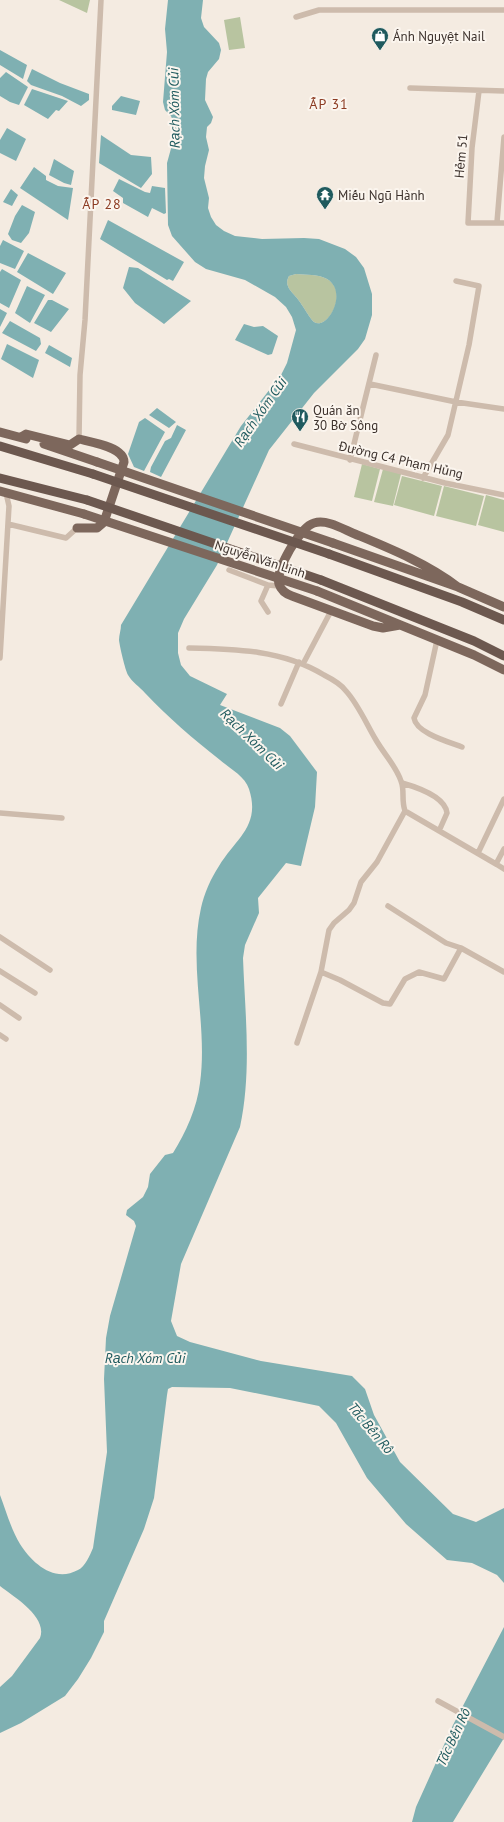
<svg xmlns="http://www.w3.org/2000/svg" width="504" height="1822" font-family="'PT Sans',sans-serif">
<rect width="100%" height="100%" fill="#f4ebe1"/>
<path fill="#b8c4a0" d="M59 0H90L87 13Z
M240 17 245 48 229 50 224 20Z
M296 274C305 275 319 274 327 279 350 292 327 331 314 322 310 319 301 302 296 297 290 290 284 285 289 276Z
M362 464 380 469 372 501 354 497Z
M383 469 401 474 393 506 374 502Z
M402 476 442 486 434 516 394 505Z
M444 486 484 496 476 526 436 516Z
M486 495 504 500V532L478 525Z"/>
<path fill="#7fb0b2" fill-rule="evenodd" d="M168 0H203L201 18 204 27 219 43 221 50 219 59 208 72 206 79 205 100 213 117 211 123 207 127 206 137 209 150 205 166 204 178 209 198 208 208 211 217 216 225 224 231 235 236 262 239 304 238 319 239 345 249 356 257 364 268 372 294V315L365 339 358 349 314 393 269 450 217 565 184 619 178 633V653L181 665 190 676 227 694 220 705 280 728 290 736 317 772 315 807 301 866 286 863 258 898 259 913 245 945 243 958C245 1013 252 1072 240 1127L181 1264 171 1321 177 1336 190 1342 261 1361 352 1376 365 1389 374 1415 400 1462 453 1514 476 1522 504 1508V1583L497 1575 472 1563 447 1560 406 1524 367 1478 336 1423 319 1406 230 1388 172 1387 168 1389 167 1395 154 1498 144 1529 104 1621V1632L91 1658 78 1679 65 1696 21 1723 0 1733V1687L12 1676 40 1638C48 1617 14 1597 0 1586V1495C6 1511 11 1529 20 1544 32 1563 54 1583 78 1570 85 1567 90 1555 93 1548L107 1452 104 1379 106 1338 110 1316 136 1226 134 1221 126 1215 127 1210 143 1197 148 1187 150 1174 165 1155 173 1153C186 1132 197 1108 200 1083 208 1025 188 966 201 908 204 894 211 878 219 866 236 838 261 826 249 789 245 776 229 768 220 760 193 739 168 717 145 693 140 687 132 682 128 675 125 669 120 648 119 640 119 635 121 630 121 625L241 426 281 375 287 363 296 330 292 317 286 307 275 297 245 280 206 269 195 262 172 236 168 225 167 163 175 134 174 124 171 116 165 110 163 102 167 52 165 29ZM296 274C305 275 319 274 327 279 349 292 327 331 314 322 310 319 301 302 296 297 290 290 284 285 289 276Z
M0 50 27 65 23 79 0 65Z
M32 69 60 83 89 94V100L81 106 62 96 31 85 27 81Z
M6 72 28 87 19 105 10 102 0 96V78Z
M32 89 68 101 59 111 56 110 48 119 24 105Z
M121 96 140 101 136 115 112 110V106Z
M7 128 26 139 16 161 0 153V140Z
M101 135 131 155 151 157 152 174 141 188 99 163Z
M54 159 74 171 71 185 64 183 49 175Z
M34 167 46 176V180L58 186 73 188 68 220 20 188Z
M119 179 145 192 150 193 152 186 165 188 166 213 164 214 152 208 148 217 123 203V198L113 191Z
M11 189 18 195 12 206 3 202Z
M22 205 35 212 29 233 21 243 12 240 8 234 15 216Z
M108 220 184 262 173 281 169 279 167 280 100 239Z
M3 240 24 251 15 269 0 263V246Z
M28 253 66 273 53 294 17 272Z
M129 267 138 268 191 301 164 324 135 303 123 288Z
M2 269 21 280 9 308 0 303V272Z
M27 286 45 295 30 323 15 313Z
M48 300H52L69 309 51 332 34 323Z
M0 309 7 313 0 327Z
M10 321 40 338 41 344 36 351 2 333Z
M244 324 254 327 263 326 278 336 272 354 268 355 235 340Z
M7 344 39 360 33 378 1 359Z
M49 345 72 358 70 367 45 353Z
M157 408 176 422 169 428 149 415Z
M145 418 165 432 144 471 134 467 128 454 139 422Z
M177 425 186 430 161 477 150 472 151 467 165 441 171 438Z
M504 1627V1738L453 1822H412L416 1807 453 1725Z"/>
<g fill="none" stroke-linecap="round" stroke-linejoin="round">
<path stroke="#cdbbac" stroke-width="5.5" d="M296 17 319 10H504
M410 88 504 91
M479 91 472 148 468 223H504
M497 222 504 137
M370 384 456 402 504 409
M79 439 80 375 85 320 101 0
M294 444 445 483 504 495
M350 460 376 355
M423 478 448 435 469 345 479 286 456 281
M8 524 66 538 77 528
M229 570 268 585
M268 612 261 601 268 585 279 586
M437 640 425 695 414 718C416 733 449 742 462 747
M189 648C236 649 283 650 324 675 332 679 341 684 346 691 358 704 367 725 376 740 384 754 396 766 401 781 405 791 401 799 405 811L496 864
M0 658 9 506 6 493
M303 664 331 611
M281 704 299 662
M402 783C416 787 445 796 447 813L439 831
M405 811 377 862 361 882 354 903 349 910 334 923 329 930 321 972 340 980 383 1003 390 1004 405 979 419 972 444 979 461 948
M0 813 62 818
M504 849 496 864 504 869
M478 853 504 799
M388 906 446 943 461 948 504 972
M0 937 50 970
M0 971 35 993
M0 1005 19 1018
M0 1035 6 1039
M297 1043 321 972
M438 1701 504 1737"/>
<path stroke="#7d675c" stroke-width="9" d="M0 432 26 439
M21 437 26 434 70 445 79 439C91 442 124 447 124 462L104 522 97 528H77
M44 444 97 462
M0 491 84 514
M333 543 458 587 504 607
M317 591 474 655 504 670
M400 625 383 628 373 626 292 596C286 594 281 590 279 584 275 570 300 527 314 523 327 519 343 529 355 534 391 549 426 563 458 587"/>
<path stroke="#6c584f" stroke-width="9" d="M0 446 93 474
M0 478 87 500
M329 554 462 602 504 620
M321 580 474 641 504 656"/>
<path stroke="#7d675c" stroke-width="9" d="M97 462 333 543
M84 514 317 591"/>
<path stroke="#6c584f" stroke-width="9" d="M93 474 329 554
M87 500 321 580"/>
</g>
<defs>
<symbol id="shop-pin" viewBox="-11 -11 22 30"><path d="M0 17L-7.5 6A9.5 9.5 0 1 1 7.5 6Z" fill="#1f5a5e" stroke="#fbf5ee"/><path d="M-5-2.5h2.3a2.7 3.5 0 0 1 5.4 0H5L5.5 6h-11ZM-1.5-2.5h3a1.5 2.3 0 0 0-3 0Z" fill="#fff"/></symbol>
<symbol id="temple-pin" viewBox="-11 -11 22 30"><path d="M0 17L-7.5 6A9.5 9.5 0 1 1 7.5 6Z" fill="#1f5a5e" stroke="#fbf5ee"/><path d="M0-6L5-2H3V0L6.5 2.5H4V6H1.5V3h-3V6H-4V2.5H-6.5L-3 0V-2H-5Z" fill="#fff"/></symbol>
<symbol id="restaurant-pin" viewBox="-11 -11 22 30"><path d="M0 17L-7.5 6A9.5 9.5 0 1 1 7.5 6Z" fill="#1f5a5e" stroke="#fbf5ee"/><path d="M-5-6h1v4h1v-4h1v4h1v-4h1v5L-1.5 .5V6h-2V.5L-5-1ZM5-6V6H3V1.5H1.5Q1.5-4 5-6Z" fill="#fff"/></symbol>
</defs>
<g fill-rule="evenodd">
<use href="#shop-pin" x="370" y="26" width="20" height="27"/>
<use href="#temple-pin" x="315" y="185" width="20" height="27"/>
<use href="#restaurant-pin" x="290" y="407" width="20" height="27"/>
</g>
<g text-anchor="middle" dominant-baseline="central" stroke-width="4" stroke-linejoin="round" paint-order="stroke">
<g font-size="13" fill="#3b302b" stroke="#fbf5ee" text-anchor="start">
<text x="393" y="36">Ánh Nguyệt Nail</text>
<text x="338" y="195">Miếu Ngũ Hành</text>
<text x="313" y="410">Quán ăn<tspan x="313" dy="15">30 Bờ Sông</tspan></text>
</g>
<g font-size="13" fill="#3b302b" stroke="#fbf5ee">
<text transform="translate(461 156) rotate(-85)">Hẻm 51</text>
<text transform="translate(401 460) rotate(13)">Đường C4 Phạm Hủng</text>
<text transform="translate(260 559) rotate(18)">Nguyễn Văn Linh</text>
</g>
<g font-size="14" letter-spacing="1" fill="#8c3b22" stroke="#fbf5ee">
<text x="329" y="104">ẤP 31</text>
<text x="102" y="204">ẤP 28</text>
</g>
<g font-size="14" font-style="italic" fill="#1f5a5e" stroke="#fbf5ee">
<text transform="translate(174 108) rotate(-91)">Rạch Xóm Củi</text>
<text transform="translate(260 412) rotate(-55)">Rạch Xóm Củi</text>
<text transform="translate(252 739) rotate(44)">Rạch Xóm Củi</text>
<text x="145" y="1358">Rạch Xóm Củi</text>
<text transform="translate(371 1428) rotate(50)">Tắc Bến Rô</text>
<text transform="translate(453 1737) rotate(-65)">Tắc Bến Rô</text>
</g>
</g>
</svg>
